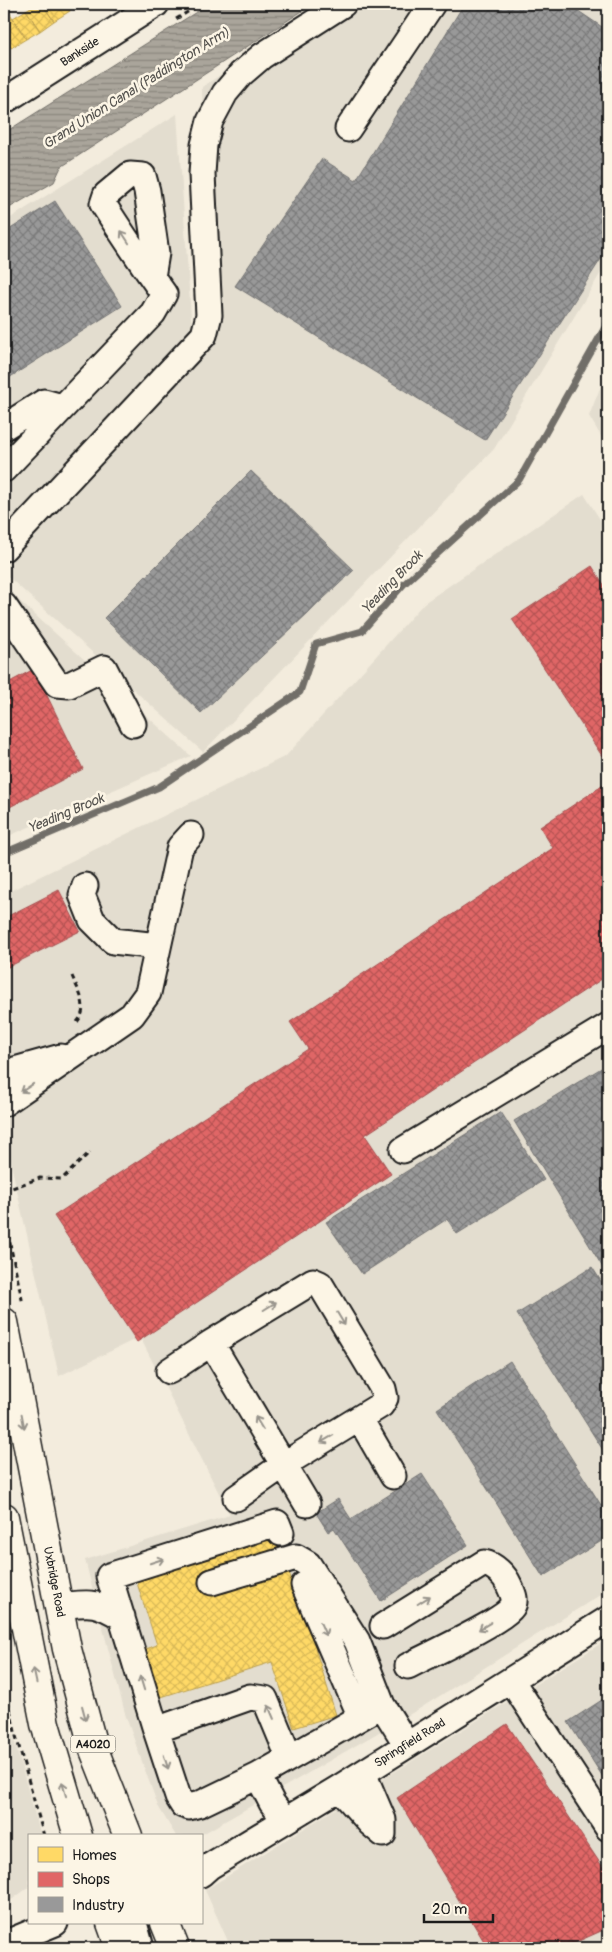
<svg xmlns="http://www.w3.org/2000/svg" width="612" height="1952" font-family="Pangolin,sans-serif">
<defs>
<pattern id="water-rules" width="6" height="5" patternUnits="userSpaceOnUse" patternTransform="scale(1.25)"><rect width="6" height="5" fill="#aaa59b"/><path d="M0 2.5h6" fill="none" stroke="#8a867e"/></pattern>
<pattern id="homes-cross-hatch" width="8" height="8" patternUnits="userSpaceOnUse" patternTransform="scale(1.25)"><rect width="8" height="8" fill="#ffd966"/><path d="M0 0l8 8M0 8l8-8" fill="none" stroke="#daba58"/></pattern>
<pattern id="shops-cross-hatch" width="8" height="8" patternUnits="userSpaceOnUse" patternTransform="scale(1.25)"><rect width="8" height="8" fill="#e06666"/><path d="M0 0l8 8M0 8l8-8" fill="none" stroke="#b55353"/></pattern>
<pattern id="industry-cross-hatch" width="8" height="8" patternUnits="userSpaceOnUse" patternTransform="scale(1.25)"><rect width="8" height="8" fill="#999"/><path d="M0 0l8 8M0 8l8-8" fill="none" stroke="#7c7c7c"/></pattern>
</defs>
<rect width="100%" height="100%" fill="#f3ecdd"/>
<filter id="ink" filterUnits="userSpaceOnUse"><feTurbulence type="fractalNoise" baseFrequency=".02" numOctaves="2"/><feDisplacementMap in="SourceGraphic" scale="10" xChannelSelector="R" yChannelSelector="G"/><feConvolveMatrix kernelMatrix="1 2 1 2 8 2 1 2 1" color-interpolation-filters="sRGB"/></filter>
<g filter="url(#ink)">
<path fill="#e3ddcf" d="M329 4H608V261L494 449 203 752 4 573V570L207 330 202 87Z
M177 114 192 332 4 558V222Z
M608 368V448L589 416Z
M584 494 608 532V1590L419 1709 199 1836H176L158 1806 126 1717 85 1560 230 1515 140 1337 59 1376 8 1151 4 1140V894L286 756 424 603Z
M4 587 191 756 4 838Z
M608 1639V1948H231L205 1890Z
M4 1704 41 1836H29V1887L10 1901 4 1881Z"/>
<path fill="url(#water-rules)" stroke="#716e68" d="M209 4H313L61 167 54 182 4 211V133Z"/>
<path fill="url(#homes-cross-hatch)" stroke="#bba050" d="M4 4 26 39 11 48 4 36Z
M36 4H42L54 21 40 31 26 10Z
M42 4H66L70 11 54 21Z
M26 10 40 31 26 39 13 18Z
M277 1535 298 1600 324 1645 315 1648 336 1715 294 1728 272 1662 158 1698 143 1650 157 1645 136 1580Z"/>
<path fill="url(#shops-cross-hatch)" stroke="#a55050" d="M592 566 608 591V765L512 619Z
M34 669 83 769 4 810V685Z
M608 782V975L365 1135 391 1174 137 1342 54 1216 308 1049 290 1022 553 848 540 827Z
M59 890 80 931 4 969V918Z
M507 1724 608 1875V1928L563 1948H488L397 1798Z"/>
<path fill="url(#industry-cross-hatch)" stroke="#747474" d="M464 4H568L608 31V248L485 440 235 286 322 159 356 180Z
M55 201 122 306 4 381V233Z
M251 471 354 570 201 713 104 618Z
M608 1064V1276L514 1121Z
M501 1112 544 1180 457 1234 447 1219 362 1274 326 1222Z
M592 1267 608 1292V1458L517 1314Z
M510 1361 608 1516V1537L543 1577 437 1409Z
M422 1474 468 1545 381 1601 334 1528 328 1532 316 1513 338 1499 351 1519Z
M608 1696V1785L568 1722Z"/>
<g fill="none" stroke-linecap="round" stroke-linejoin="round">
<path stroke="#716e68" stroke-width="7" d="M4 853 159 787 300 692 316 644 362 631 404 584 519 480 608 322"/>
<defs>
<path id="minor" d="M4 101 156 4
M348 129 432 4
M4 427 44 402 62 407
M4 469 153 313 164 294C143 265 123 235 103 204L106 195 130 175 143 176 147 191 156 253 152 277
M4 548 204 335 209 315 202 174 204 145 210 121 225 93 241 74 262 56 343 4
M4 606 57 684 69 685 104 668 133 724
M85 886 82 895 92 920 113 941 158 946
M4 1073 61 1057
M4 1103 132 1015 148 993 180 847 191 835
M403 1150 608 1026
M169 1371 211 1343
M360 1419 393 1476
M236 1498 283 1465 381 1405 385 1398 383 1389 320 1284 313 1281 211 1343 307 1504
M212 1582 296 1557 308 1564 357 1641 382 1705
M304 1585 361 1717
M59 1606C90 1603 94 1600 122 1617
M383 1626 484 1563C494 1565 505 1575 509 1585 512 1592 517 1599 512 1607 503 1621 427 1656 408 1666
M511 1680 608 1828
M156 1730 109 1576 277 1523 281 1533
M289 1757 265 1699 250 1697 156 1730 178 1797 183 1805 189 1807 200 1804 258 1776 382 1705 407 1745
M363 1773 383 1820V1834
M258 1776 272 1803 285 1820
M339 1788 370 1823 383 1834
M201 1874 210 1866 339 1788 608 1619
M134 1923 141 1948
M4 1944 55 1923"/>
<path id="major" d="M4 1322 67 1649 94 1750 128 1836
M4 1517 45 1724 78 1836
M111 1923 120 1948
M165 1923 175 1948"/>
</defs>
<use href="#minor" stroke="#1c1c1c" stroke-width="29"/>
<use href="#major" stroke="#1c1c1c" stroke-width="31"/>
<path stroke="#1c1c1c" stroke-width="3" stroke-dasharray="5 4" stroke-linecap="butt" d="M176 19 201 4
M72 976C78 990 90 1008 77 1022
M4 1191 40 1178 62 1179 90 1152
M4 1216 23 1304
M4 1683 16 1736 44 1836
M85 1946 86 1948"/>
<use href="#minor" stroke="#fcf5e5" stroke-width="25"/>
<use href="#major" stroke="#fcf5e5" stroke-width="28"/>
</g>
<defs><path id="oneway-shaft" d="M-6 0H5M1.5-3L5.5 0L1.5 3" fill="none" stroke-width="1.6" stroke-linecap="round" stroke-linejoin="round" transform="scale(1.25)"/></defs>
<g stroke="#97938b">
<use href="#oneway-shaft" transform="translate(125 237) rotate(-123)"/>
<use href="#oneway-shaft" transform="translate(27 1088) rotate(146)"/>
<use href="#oneway-shaft" transform="translate(270 1306) rotate(-32)"/>
<use href="#oneway-shaft" transform="translate(341 1319) rotate(59)"/>
<use href="#oneway-shaft" transform="translate(23 1421) rotate(79)"/>
<use href="#oneway-shaft" transform="translate(259 1423) rotate(-121)"/>
<use href="#oneway-shaft" transform="translate(327 1439) rotate(149)"/>
<use href="#oneway-shaft" transform="translate(157 1561) rotate(-18)"/>
<use href="#oneway-shaft" transform="translate(424 1600) rotate(-32)"/>
<use href="#oneway-shaft" transform="translate(485 1626) rotate(149)"/>
<use href="#oneway-shaft" transform="translate(323 1629) rotate(66)"/>
<use href="#oneway-shaft" transform="translate(35 1676) rotate(-102)"/>
<use href="#oneway-shaft" transform="translate(142 1683) rotate(-107)"/>
<use href="#oneway-shaft" transform="translate(271 1712) rotate(-113)"/>
<use href="#oneway-shaft" transform="translate(84 1713) rotate(75)"/>
<use href="#oneway-shaft" transform="translate(166 1762) rotate(72)"/>
<use href="#oneway-shaft" transform="translate(64 1789) rotate(-106)"/>
</g>
</g>
<g text-anchor="middle" dominant-baseline="central" stroke-width="5" stroke-linejoin="round" paint-order="stroke">
<rect fill="#fcf5e5" stroke="#5f5d58" stroke-width="1" x="70.5" y="1735.5" width="45" height="17" rx="4"/>
<g font-size="11" font-weight="bold" fill="#1c1c1c">
<text x="93" y="1744">A4020</text>
</g>
<g font-size="12" fill="#1c1c1c" stroke="#fcf5e5">
<text transform="translate(80 52) rotate(-33)">Bankside</text>
<text transform="translate(54 1582) rotate(79)">Uxbridge Road</text>
<text transform="translate(410 1743) rotate(-32)">Springfield Road</text>
</g>
<g font-size="14" font-style="italic" fill="#55534f" stroke="#fcf5e5">
<text transform="translate(136 88) rotate(-32)">Grand Union Canal (Paddington Arm)</text>
<text transform="translate(392 582) rotate(-46)">Yeading Brook</text>
<text transform="translate(66 813) rotate(-23)">Yeading Brook</text>
</g>
</g>
<rect width="612" height="1952" fill="none" stroke="#fcf5e5" stroke-width="20"/>
<rect x="10" y="10" width="592" height="1932" fill="none" stroke="#1c1c1c" stroke-width="2" filter="url(#ink)"/>
<rect x="28" y="1834" width="175" height="90" fill="#fcf5e5" stroke="#a29e95"/>
<rect x="38" y="1847" width="25" height="15" fill="#ffd966" stroke="#a29e95"/>
<text x="72" y="1860" font-size="15" fill="#1c1c1c">Homes</text>
<rect x="38" y="1872" width="25" height="15" fill="#e06666" stroke="#a29e95"/>
<text x="72" y="1884" font-size="15" fill="#1c1c1c">Shops</text>
<rect x="38" y="1897" width="25" height="15" fill="#999999" stroke="#a29e95"/>
<text x="72" y="1910" font-size="15" fill="#1c1c1c">Industry</text>
<path d="M424 1914v8h69v-8" fill="none" stroke="#1c1c1c" stroke-width="2.5"/>
<text x="432" y="1914" font-size="15" fill="#1c1c1c" stroke="#fcf5e5" stroke-width="4" paint-order="stroke">20 m</text>
</svg>
